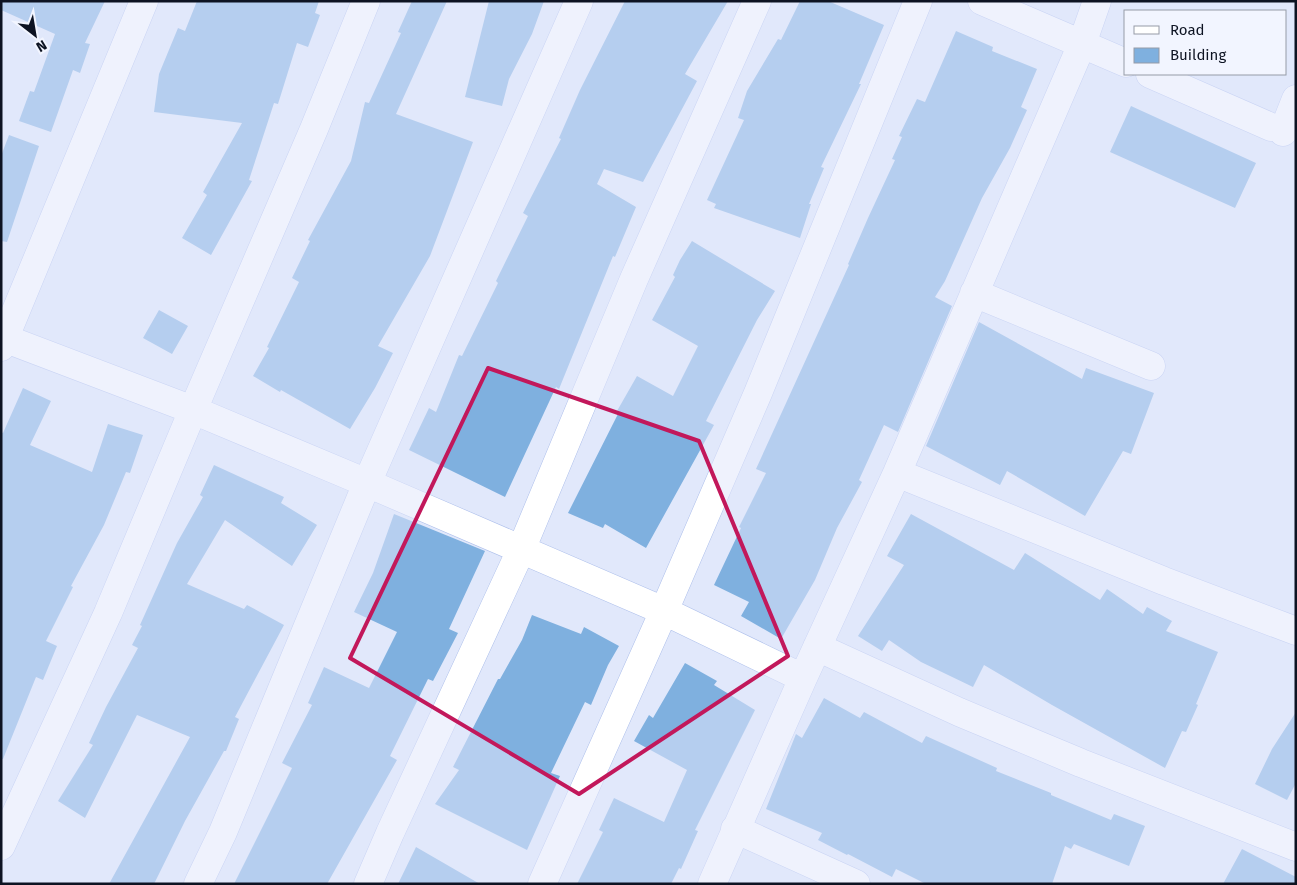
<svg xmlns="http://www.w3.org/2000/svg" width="1297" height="885" font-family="'Fira Sans',sans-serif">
<rect width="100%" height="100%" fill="#e1e8fb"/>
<path fill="#7fb0df" d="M1 1H105L85 43 90 44 80 73 73 70 51 132 19 121 30 91 34 92 55 34 1 10Z
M197 1H319L315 13 320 15 308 47 297 43 278 104 274 103 249 180 252 181 211 255 182 238 207 195 203 192 242 123 154 112 159 74 178 28 185 31Z
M412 1H447L396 114 473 142 430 256 378 346 393 353 375 388 350 429 281 390 280 392 253 376 269 348 267 347 299 282 292 278 310 241 308 240 351 161 365 102 369 103 401 33 398 32Z
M489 1H544L532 34 509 79 502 106 465 97Z
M625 1H728L685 74 697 81 643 182 604 169 597 184 636 207 615 257 613 256 559 389 556 387 505 497 409 450 429 408 436 412 459 355 462 356 498 283 496 281 528 216 523 213 561 139 559 138 580 90Z
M800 1H828L884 25 859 84H861L821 167 824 168 809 204H811L800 238 714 208 716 204 707 200 744 120 738 118 747 91 778 39 781 40Z
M956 31 993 47 992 51 1037 69 1021 107 1027 110 1010 148 982 198 945 281 935 297 952 306 898 432 884 425 859 480 862 482 837 528 815 580 781 639 741 616 749 602 714 585 741 528 739 527 766 473 756 469 849 265 848 264 868 218 895 160 892 159 902 137 899 136 917 99 925 102Z
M1131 106 1256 163 1235 208 1110 152Z
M9 135 39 146 7 242 1 241V156Z
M692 241 775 291 757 320 706 421 714 425 646 548 605 524 603 528 568 513 619 412 617 411 637 376 673 396 698 346 652 320 675 277 673 275 680 260Z
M159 310 188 326 172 354 143 338Z
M979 322 1082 379 1086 368 1154 393 1131 454 1123 451 1085 516 1007 471 1000 485 926 446Z
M23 388 51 401 30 445 92 472 108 424 143 435 130 473 126 472 104 525 71 586 73 587 46 641 57 646 43 680 36 677 3 759H1V432L3 433Z
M214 465 284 497 281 503 317 525 292 566 225 520 187 584 244 609 247 605 284 625 235 717 239 719 226 751H224L185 821 154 884H109L190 737 137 715 85 818 58 801 93 745 89 743 106 707 138 648 132 645 142 626 140 625 177 543 203 497 200 495Z
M394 514 485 551 449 629 458 633 433 681 428 679 390 756 397 760 327 884H234L292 768 282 763 312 705 308 703 324 667 369 688 397 632 354 612 373 573Z
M911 514 1014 570 1025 553 1100 600 1107 589 1143 614 1147 607 1172 621 1166 631 1218 652 1196 704 1198 705 1186 732 1182 731 1165 768 1052 705 984 665 973 687 921 662 889 640 882 651 858 636 904 565 887 556Z
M532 615 581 634 584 627 619 646 608 665 591 705 585 702 551 773 560 776 527 850 435 804 459 770 453 767 498 679H500L522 640Z
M685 663 717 681 714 685 755 710 695 830 698 831 681 869 679 868 671 884H577L603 832 599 830 614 798 664 822 687 770 634 741 649 715 653 718Z
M824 698 860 718 864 712 922 743 926 736 997 768 996 771 1051 793V795L1111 820 1114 814 1145 826 1129 866 1074 844 1071 849 1065 846 1052 884H926L896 869 892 877 848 854 847 855 818 840 822 833 766 809 796 734 802 738Z
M1296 712V783L1287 800 1255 784 1272 749Z
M416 847 480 884H398Z
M1242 849 1296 877V884H1223Z"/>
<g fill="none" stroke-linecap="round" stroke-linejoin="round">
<defs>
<path id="street" d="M982 1 1126 63
M1150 74 1271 127
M1283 132 1296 99
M974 293 1151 366
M1 337 193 410 367 483 664 611 803 678
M1 347 144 1
M897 473 1164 581 1296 631
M817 647 959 712 1081 763 1296 847
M735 829 856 884
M1 846 108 613 193 410 314 129 366 1
M198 884 223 832 367 483 579 1
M368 884 390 833 521 550 634 279 757 1
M542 884 664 611 758 393 918 1
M712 884 803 678 897 473 1082 44 1097 1"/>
</defs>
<use href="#street" stroke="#adbfeb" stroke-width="29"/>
<use href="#street" stroke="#fff" stroke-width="28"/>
</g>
<path d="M0 0H1297V885H0ZM488 368 699 441 788 656 579 794 350 658Z" fill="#e1e8fb" fill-opacity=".55" fill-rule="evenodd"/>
<path fill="none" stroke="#c2185b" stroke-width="4" stroke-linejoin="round" d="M488 368 699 441 788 656 579 794 350 658Z"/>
<rect width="1297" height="885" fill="none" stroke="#0d1322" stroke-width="5"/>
<rect x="1124" y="10" width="162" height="65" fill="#f2f5ff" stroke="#969ba7"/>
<rect x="1134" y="26" width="25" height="8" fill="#ffffff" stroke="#969ba7"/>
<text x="1170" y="35" font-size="15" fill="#0d1322">Road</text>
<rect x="1134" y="48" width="25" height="15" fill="#7fb0df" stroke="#969ba7"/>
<text x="1170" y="60" font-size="15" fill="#0d1322">Building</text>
<g transform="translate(35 35) rotate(149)" stroke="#f2f5ff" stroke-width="4" paint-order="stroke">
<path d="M0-4L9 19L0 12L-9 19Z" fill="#0d1322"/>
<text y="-8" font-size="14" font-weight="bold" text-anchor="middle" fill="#0d1322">N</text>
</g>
</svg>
